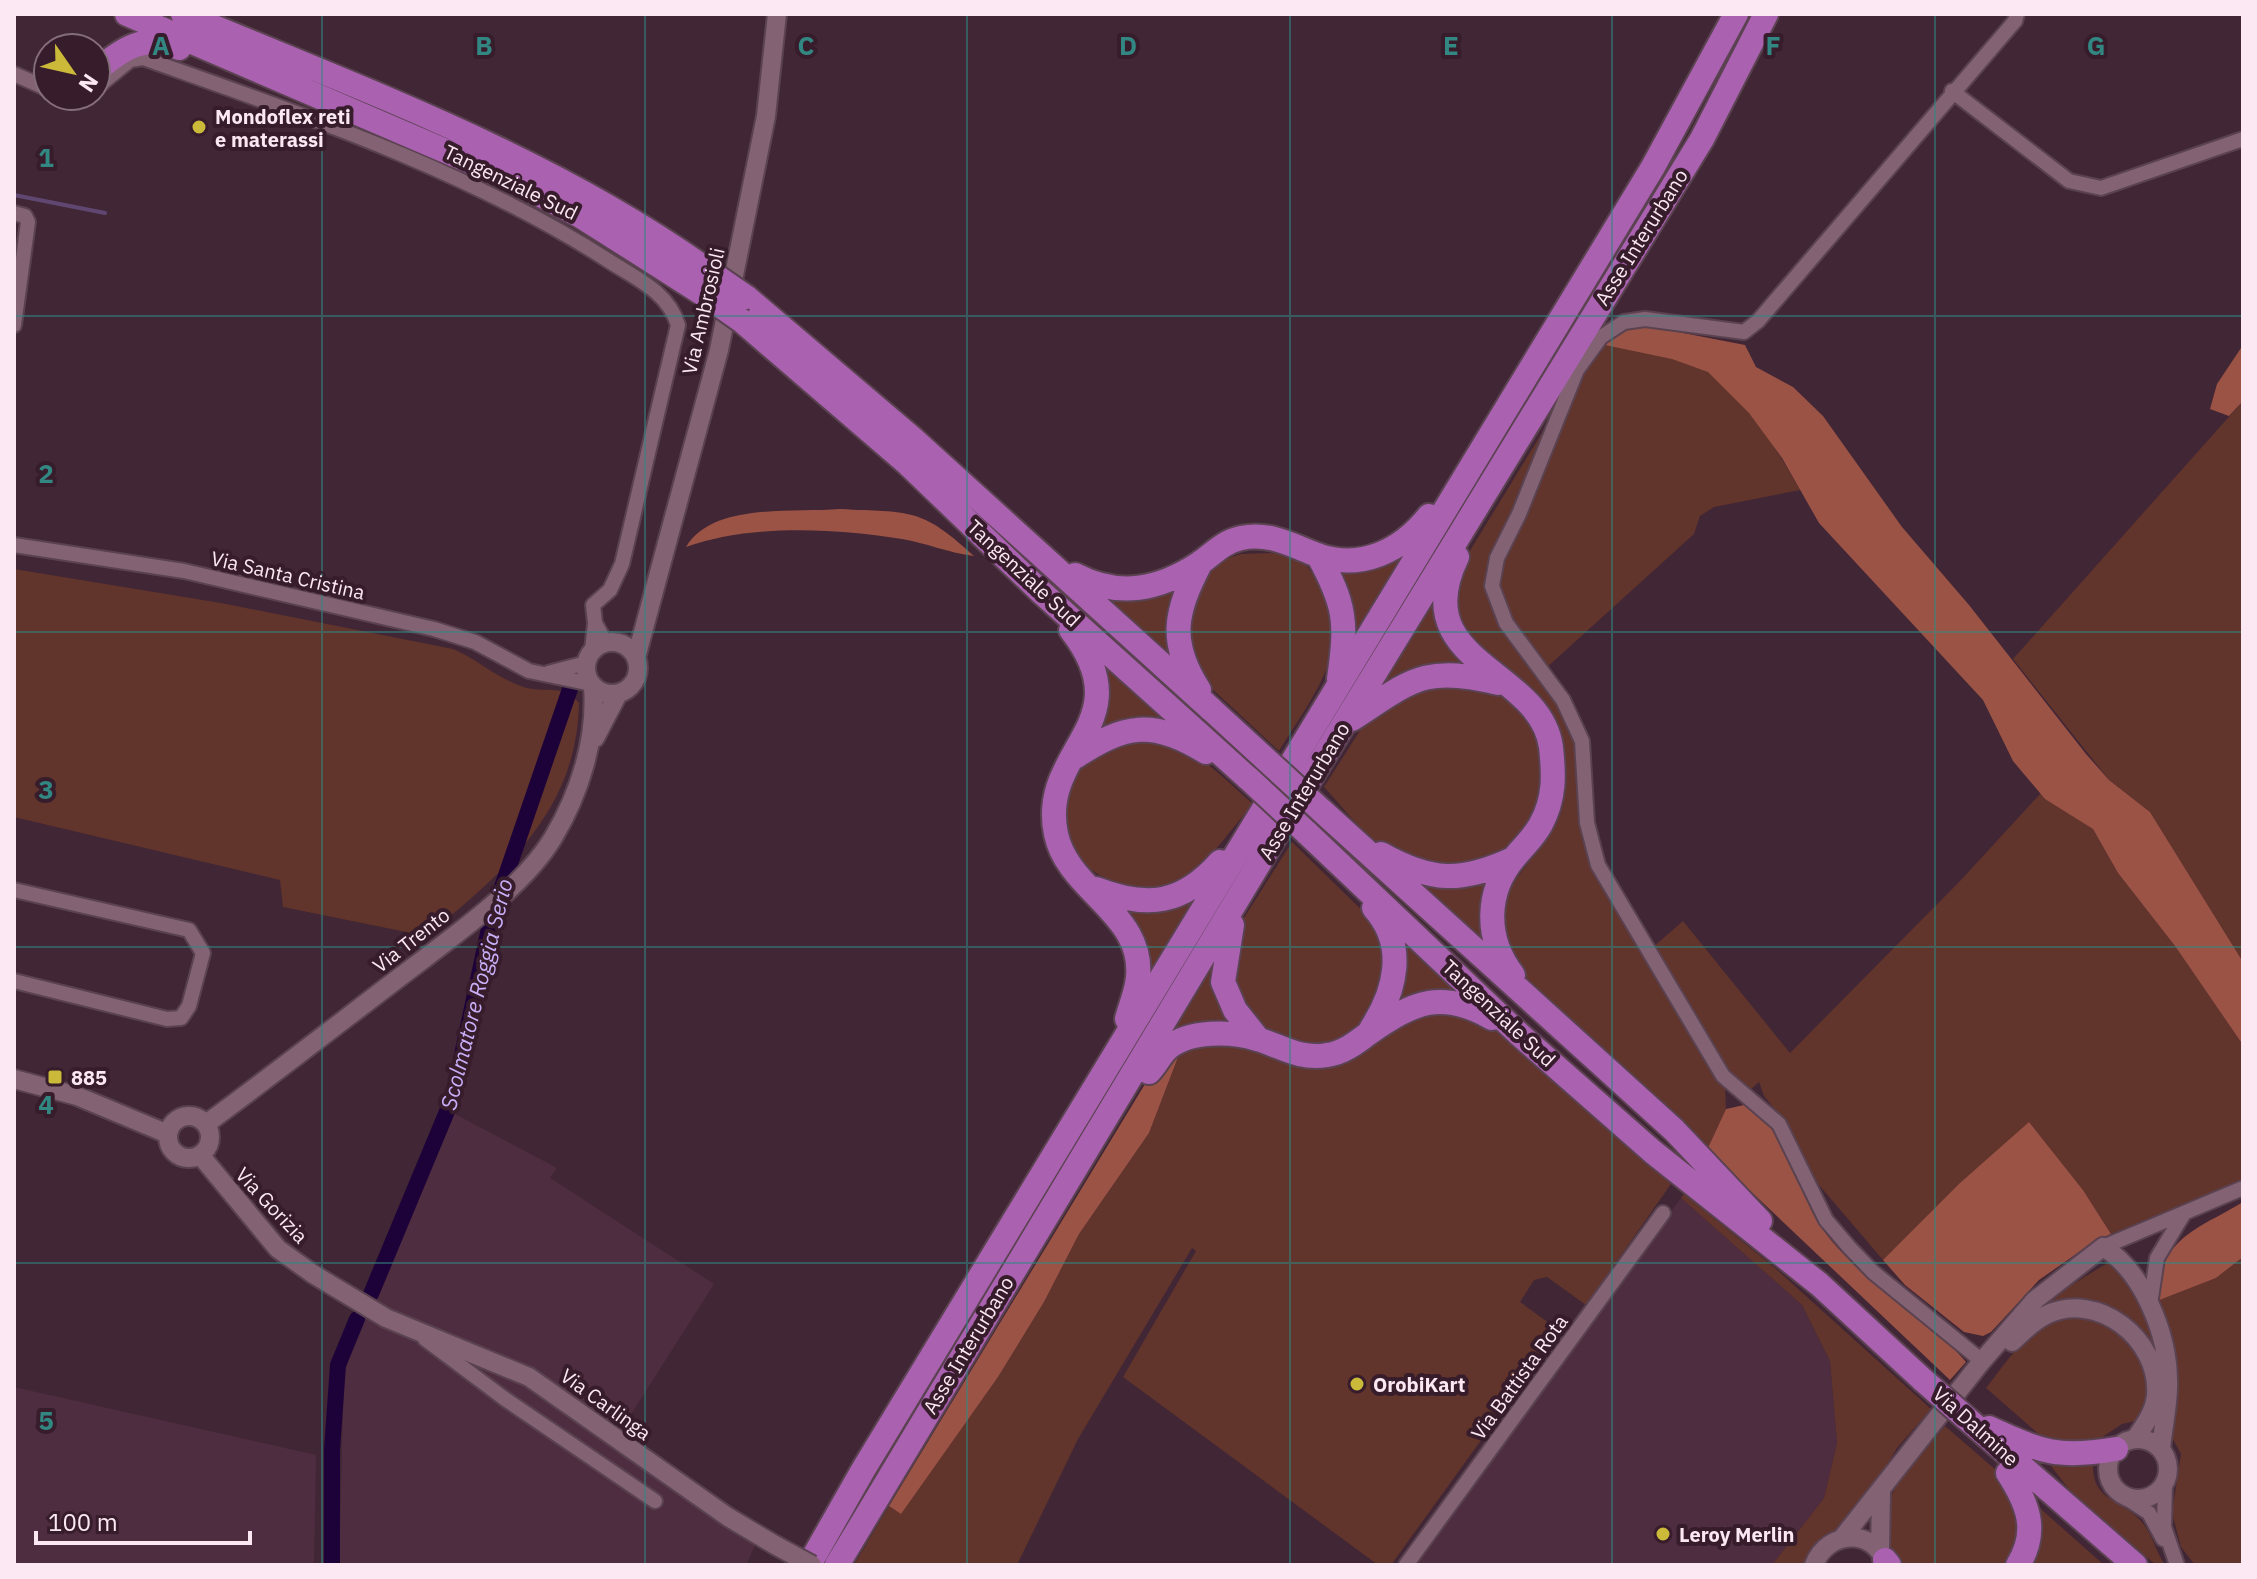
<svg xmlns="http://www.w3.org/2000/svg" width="2257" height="1579" font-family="'IBM Plex Sans',sans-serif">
<rect width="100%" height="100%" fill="#412635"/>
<path fill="#4f2d40" d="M453 1113 557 1168 550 1178 714 1284 621 1430 534 1369 373 1303Z
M1681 1198 1802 1305 1830 1361 1837 1443 1824 1498 1772 1565H1412Z
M366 1314 527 1379 757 1541 746 1565H339L344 1373Z
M14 1387 316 1455 314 1565H14Z"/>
<path fill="#61342c" d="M1600 344C1630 350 1683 355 1709 372 1743 395 1780 454 1800 490L1714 507 1700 516 1694 534 1545 669 1508 621 1494 585 1499 560 1575 386Z
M2243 401V962L2150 812 2109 780 2013 659Z
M1551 418 1489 588 1561 702 1578 743 1582 824 1725 1087 1726 1109 1707 1150 1528 982C1516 968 1511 956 1507 938 1491 880 1544 861 1561 813 1569 788 1567 765 1560 740L1470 647 1456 608 1463 562Z
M1412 542 1348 649 1330 564Z
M1271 553 1301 558C1312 574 1327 591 1332 610 1345 661 1303 711 1279 751L1196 674 1187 658 1189 598 1199 581 1226 559 1241 554Z
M14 569 221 603 453 649C477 659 497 678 521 686 543 695 563 682 579 703 577 812 503 873 426 936L283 907 280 880 14 817Z
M1178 582C1164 611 1164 636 1175 666L1099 596C1131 606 1150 598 1178 582Z
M1442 582 1470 665 1375 692Z
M1095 649 1173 723 1090 739C1109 701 1115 689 1095 649Z
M1422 684C1443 686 1475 683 1494 692 1605 747 1510 933 1379 844 1359 830 1341 805 1324 787L1366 721Z
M1132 739C1192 742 1211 767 1253 804 1232 828 1209 863 1181 880 1165 891 1146 891 1128 886 1062 870 1060 821 1076 765Z
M2041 793 2093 829 2118 873 2175 946 2243 1045V1181L2111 1234 2083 1190 2029 1122 1883 1260 1819 1185 1787 1124 1764 1096 1759 1082 1747 1093 1727 1074 1652 948 1683 921 1790 1053 1961 880Z
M1292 842 1374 922 1389 960 1372 1014 1347 1037 1330 1045 1309 1047 1254 1025 1232 981 1242 921Z
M1496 873 1491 949 1414 880Z
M1208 885 1144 991 1123 911Z
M1400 935 1469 995 1387 1016Z
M1214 963 1237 1025 1166 1039Z
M1440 1008 1487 1023 1671 1184 1586 1305 1547 1277 1534 1280 1520 1302 1560 1331 1391 1565H1378L1123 1377 1196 1251 1192 1248 1078 1439 1017 1565H854L889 1506 900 1513 998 1377 1044 1302 1079 1234 1149 1133 1180 1052 1205 1043 1251 1048 1296 1066 1315 1068 1358 1057 1401 1021Z
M1684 1194 1775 1268 1931 1409 1897 1448 1851 1526 1807 1565H1772L1824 1498 1837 1443 1830 1361 1802 1305 1681 1198Z
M2243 1257V1565H2195L2181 1547 2172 1513 2181 1454 2169 1432 2177 1374 2157 1301 2216 1278Z
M2109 1262 2115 1264 2137 1297 2154 1340 2145 1338 2121 1316 2039 1313 2065 1289Z
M2079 1316 2116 1327 2145 1363 2148 1398 2140 1420 2122 1424 2089 1446 2051 1445 1986 1388C2012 1355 2033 1319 2079 1316Z
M1945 1426 2011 1483 2024 1508 2014 1565H1898C1860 1508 1911 1467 1945 1426Z
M2093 1462C2091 1502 2121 1498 2141 1521 2152 1533 2156 1552 2165 1565H2156L2071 1492 2051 1466Z
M2033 1502 2104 1565H2026Z"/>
<path fill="#9b5345" d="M1637 324 1745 345 1756 367 1793 387 1823 416 1902 527 1969 605 2086 754 2109 780 2150 812 2243 962V1045L2175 946 2118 873 2093 829 2045 799 2013 761 1983 700 1819 523 1782 458 1749 413 1708 372 1672 359 1600 344 1618 330Z
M2243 345V401L2229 416 2210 409 2217 384Z
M840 509C910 513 920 506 974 556 949 553 926 543 902 539 835 528 750 524 686 547 713 502 793 513 840 509Z
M1180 1052 1149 1133 1079 1234 1044 1302 998 1377 901 1514 889 1506 1145 1084Z
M1744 1105C1781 1117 1798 1190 1818 1222 1847 1269 1897 1294 1937 1330 1947 1339 1956 1351 1966 1362L1950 1380 1707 1150 1726 1109Z
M2029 1122 2083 1190 2111 1234 2092 1243 2039 1280 1991 1332 1983 1336 1964 1332 1905 1285 1883 1260 1960 1183Z
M2243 1202V1257L2216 1278 2157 1301C2158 1237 2199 1229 2243 1202Z"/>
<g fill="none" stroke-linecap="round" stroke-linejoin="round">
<path stroke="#604771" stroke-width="4" d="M14 195 105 213"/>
<path stroke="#1d023a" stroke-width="16" d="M371 1294 453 1097 491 919 570 689
M332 1565V1450L338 1365 357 1319"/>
<defs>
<path id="minor" d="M14 74 48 89
M96 88 130 60 143 58C303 115 466 169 609 261 637 279 668 292 678 325L622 564 610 590 593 605 595 623 606 643
M1952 91 2069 181 2101 188 2243 139
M14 213 25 216 28 222 14 325
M14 545 184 571 434 629 475 642 529 671 591 684
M592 651 595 623
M548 673 586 663
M14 890 189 930 203 953 189 1006 181 1018 167 1019 14 981
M2103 1247 2243 1188
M2150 1305 2157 1258 2183 1215
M425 1339 505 1399 655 1501
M1982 1361 1873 1272 1849 1247 1826 1220 1779 1124 1723 1076 1598 865 1587 823 1582 741 1563 700 1506 623 1492 586 1497 558 1519 514 1577 370 1601 337 1624 322 1645 319 1744 332 1758 321 2015 21 2017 14
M2165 1484 2164 1527 2177 1565
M2126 1498 2149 1513 2163 1539
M1406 1565 1663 1213"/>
<path id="tertiary" d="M586 668a26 26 0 1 1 52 0a26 26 0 1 1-52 0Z
M636 658 719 350 766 116 777 14
M595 738 618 694
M14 1079 77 1096 168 1134
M168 1137a21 21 0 1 1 42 0a21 21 0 1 1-42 0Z
M206 1124C270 1077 333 1028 396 980 444 943 522 890 553 838 580 793 597 738 593 687
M201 1156 278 1249 313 1274 386 1318 529 1377 728 1517 775 1545
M2012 1342C2022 1333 2033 1321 2046 1315 2097 1290 2160 1339 2156 1395 2155 1411 2144 1426 2135 1439
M2108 1469a30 30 0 1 1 60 0a30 30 0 1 1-60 0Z
M1843 1537 1982 1361 2035 1300 2103 1247C2143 1271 2168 1335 2168 1381 2169 1403 2163 1426 2161 1449
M1880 1552 1881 1492
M1814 1565C1827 1530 1875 1527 1886 1565"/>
<path id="trunk" d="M127 14 506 177 579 215 705 295
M183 14C363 90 550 157 710 272
M96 71C122 49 144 33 179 48
M746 297 913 439 1212 710
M742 321 908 464 1040 591 1249 779
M1318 555C1346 606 1347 622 1339 679
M1457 557C1405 664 1540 668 1551 747 1554 775 1555 798 1541 824 1534 837 1524 846 1515 857 1485 892 1485 939 1513 975
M1075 575C1119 598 1159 590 1200 563 1214 553 1223 542 1241 538 1270 532 1291 545 1317 555 1362 571 1402 550 1429 516
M1071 630C1144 724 1038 749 1056 834 1068 893 1150 915 1137 984 1135 996 1130 1007 1127 1019
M1199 690C1168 641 1175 612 1201 562
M1352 719C1411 681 1424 664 1498 683
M1075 757C1125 724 1153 719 1206 752
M1321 810 1674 1130 1760 1221
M1306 832 1520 1035 1653 1152 1819 1284 1923 1380
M1381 854C1431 882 1461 883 1513 859
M1096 889C1148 909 1183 904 1220 862
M1232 925 1223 982 1235 1010 1258 1039
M1371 1029C1396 991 1407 945 1374 908
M1149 1072C1156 1065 1161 1054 1168 1048 1189 1030 1232 1031 1257 1039 1281 1046 1299 1060 1327 1055 1343 1053 1356 1043 1369 1033 1414 1002 1441 989 1492 1018
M1965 1417 2135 1565
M1989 1428C2042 1452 2057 1459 2116 1449
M2008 1473C2028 1504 2039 1531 2018 1565
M1885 1560 1889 1565
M809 1565 863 1470 1653 167 1736 14
M837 1565 1291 810 1702 139 1766 14"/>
</defs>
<use href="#minor" stroke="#5a4250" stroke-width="18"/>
<use href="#tertiary" stroke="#5a4250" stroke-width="22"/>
<use href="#trunk" stroke="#5a4250" stroke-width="28"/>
<use href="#minor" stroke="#826273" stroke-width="14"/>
<use href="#tertiary" stroke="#826273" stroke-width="18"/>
<use href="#trunk" stroke="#a961b0" stroke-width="24"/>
<defs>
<path id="tertiary-bridge" d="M775 1545 812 1565"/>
<path id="trunk-bridge" d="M710 272 746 297
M705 295 742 321
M1212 710 1321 810
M1249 779 1306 832
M1923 1380 1965 1417"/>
</defs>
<use href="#tertiary-bridge" stroke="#5a4250" stroke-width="22" stroke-linecap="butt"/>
<use href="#trunk-bridge" stroke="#5a4250" stroke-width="28" stroke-linecap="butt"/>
<use href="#tertiary-bridge" stroke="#826273" stroke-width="18"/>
<use href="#trunk-bridge" stroke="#a961b0" stroke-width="24"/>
</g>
<path fill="none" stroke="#328782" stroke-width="2" stroke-opacity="0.55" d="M322 14V1565M645 14V1565M967 14V1565M1290 14V1565M1612 14V1565M1935 14V1565M14 316H2243M14 632H2243M14 947H2243M14 1263H2243"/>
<g fill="#cbba39" stroke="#371c2b" stroke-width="3">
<circle cx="199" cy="127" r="8"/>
<rect x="47" y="1069" width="16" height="16" rx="4"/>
<circle cx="1357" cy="1384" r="8"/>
<circle cx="1663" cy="1534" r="8"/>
</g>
<g text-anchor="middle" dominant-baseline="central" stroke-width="8" stroke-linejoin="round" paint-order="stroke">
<g font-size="20" font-weight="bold" fill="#fbe8f2" stroke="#371c2b" text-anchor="start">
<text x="215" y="116">Mondoflex reti<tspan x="215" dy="23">e materassi</tspan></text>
<text x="71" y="1077">885</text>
<text x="1373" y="1384">OrobiKart</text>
<text x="1679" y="1534">Leroy Merlin</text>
</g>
<g font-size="20" fill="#fbe8f2" stroke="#371c2b">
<text transform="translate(511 182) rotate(26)">Tangenziale Sud</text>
<text transform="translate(1641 237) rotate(-58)">Asse Interurbano</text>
<text transform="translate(703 311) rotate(-77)">Via Ambrosioli</text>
<text transform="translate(1024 573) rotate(43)">Tangenziale Sud</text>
<text transform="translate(288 575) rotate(13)">Via Santa Cristina</text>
<text transform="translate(1304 791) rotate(-59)">Asse Interurbano</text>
<text transform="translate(411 940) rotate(-38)">Via Trento</text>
<text transform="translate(1499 1013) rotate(43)">Tangenziale Sud</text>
<text transform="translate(272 1205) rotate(47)">Via Gorizia</text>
<text transform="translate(968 1345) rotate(-59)">Asse Interurbano</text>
<text transform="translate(1519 1377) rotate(-54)">Via Battista Rota</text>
<text transform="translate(606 1404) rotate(36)">Via Carlinga</text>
<text transform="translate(1976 1426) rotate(42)">Via Dalmine</text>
</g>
<g font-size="22" font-style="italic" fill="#c8aff8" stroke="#371c2b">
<text transform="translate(476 994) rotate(-76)">Scolmatore Roggia Serio</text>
</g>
</g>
<g font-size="26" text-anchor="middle" font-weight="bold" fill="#328782" stroke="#371c2b" stroke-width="8" stroke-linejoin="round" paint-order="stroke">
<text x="161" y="55">A</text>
<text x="484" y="55">B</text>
<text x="806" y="55">C</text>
<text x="1128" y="55">D</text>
<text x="1451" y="55">E</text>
<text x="1773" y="55">F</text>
<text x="2096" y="55">G</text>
<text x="46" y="167">1</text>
<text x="46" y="483">2</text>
<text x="46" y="799">3</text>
<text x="46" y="1114">4</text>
<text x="46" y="1430">5</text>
</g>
<rect width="2257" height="1579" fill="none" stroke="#fbe8f2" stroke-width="32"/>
<g transform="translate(72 72) rotate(124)"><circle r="38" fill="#371c2b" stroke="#856e7b" stroke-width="2"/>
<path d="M0-6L14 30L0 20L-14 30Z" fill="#cbba39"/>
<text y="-12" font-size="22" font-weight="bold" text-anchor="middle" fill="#fbe8f2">N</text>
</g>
<path d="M36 1531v12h214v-12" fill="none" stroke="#fbe8f2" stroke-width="4"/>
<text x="48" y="1531" font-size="24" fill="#fbe8f2" stroke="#371c2b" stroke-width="6" paint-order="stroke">100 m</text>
</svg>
